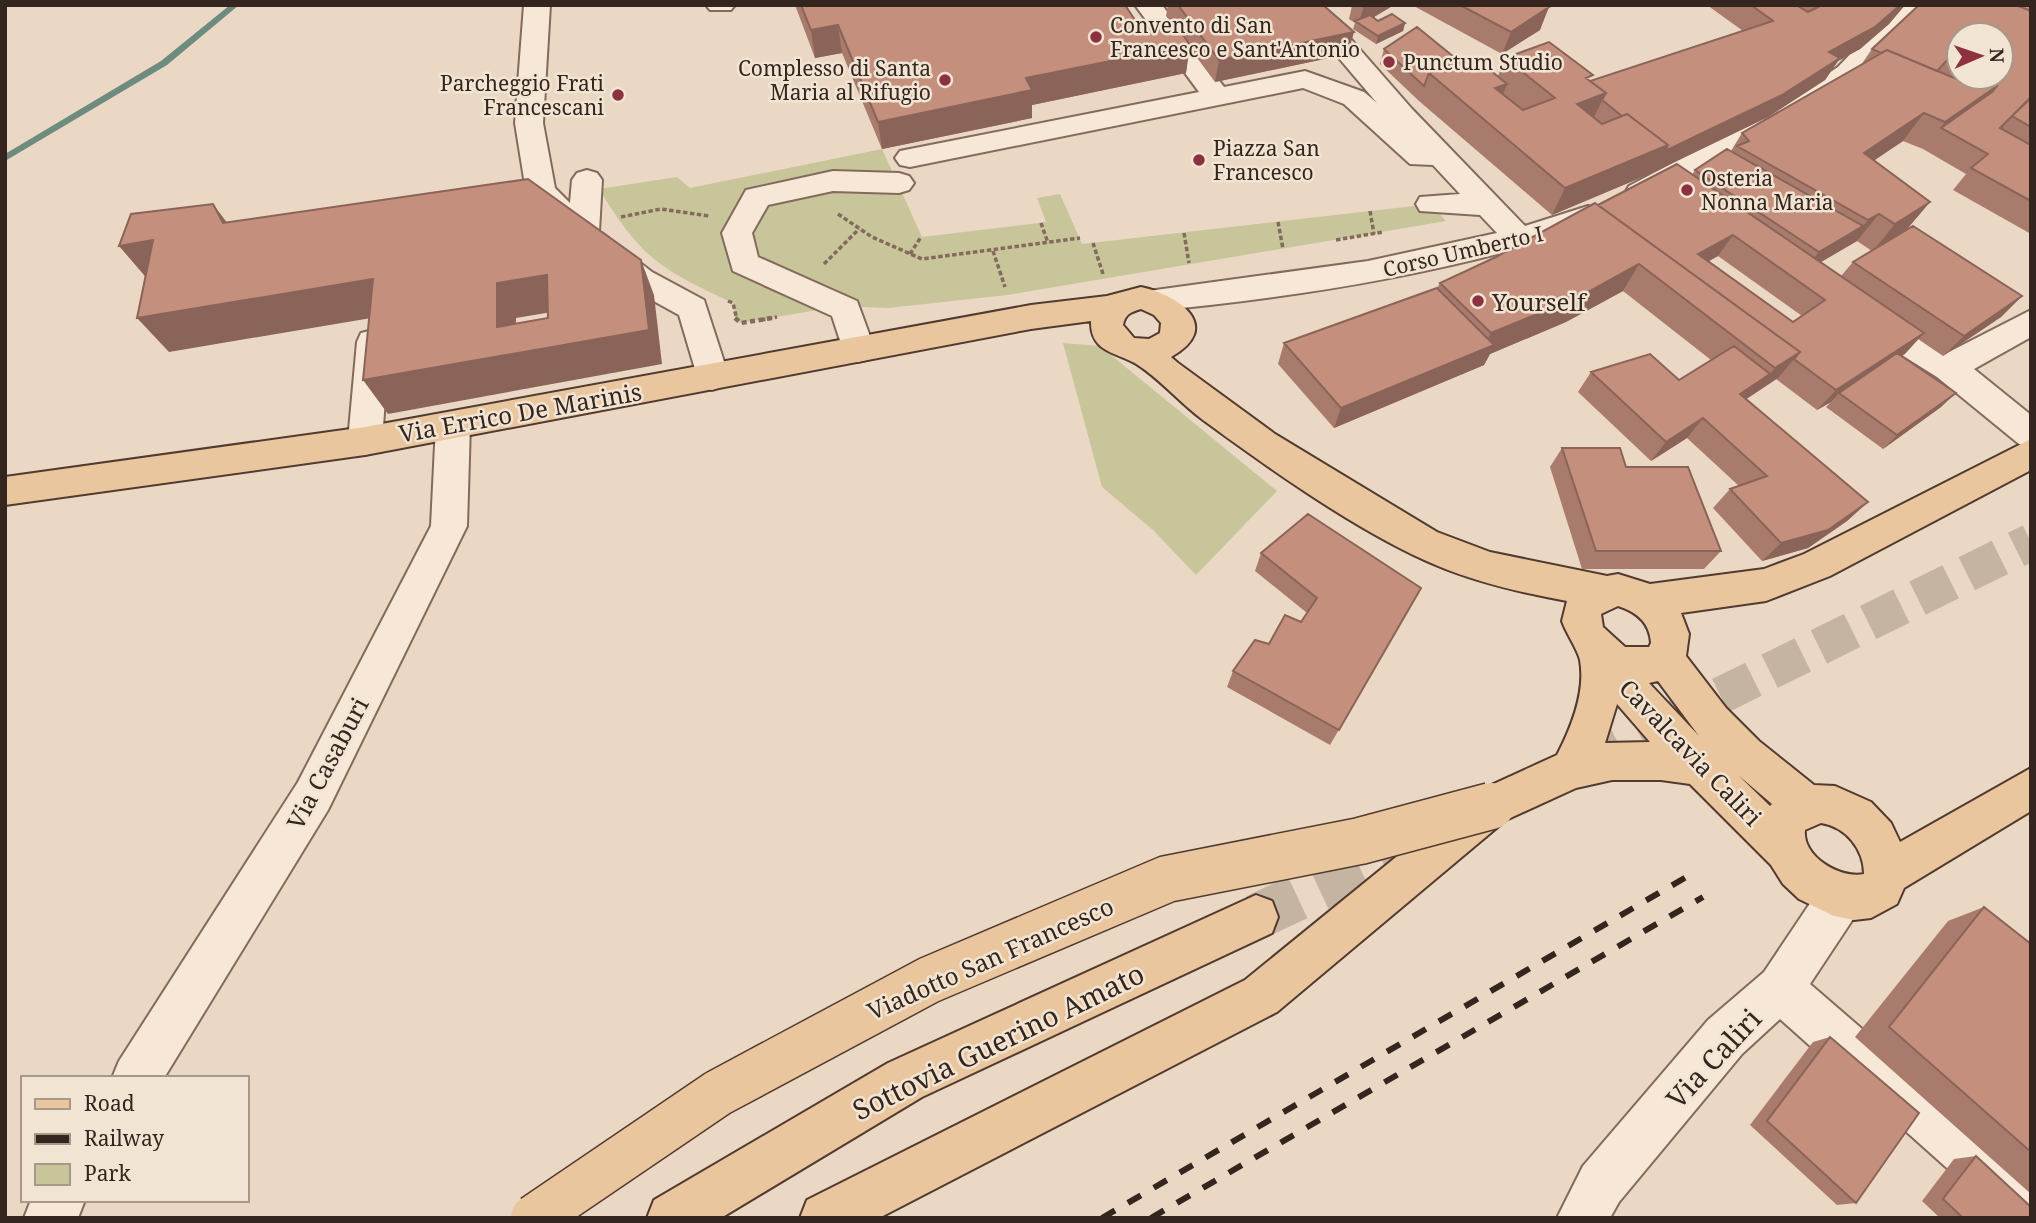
<svg xmlns="http://www.w3.org/2000/svg" width="2036" height="1223" font-family="'Noto Serif',serif">
<rect width="100%" height="100%" fill="#ead8c4"/>
<path fill="#c7c599" d="M882 149 922 237 1046 222 1037 198 1060 194 1082 244 1431 204 1446 221 1007 295 888 308 840 306 741 323 735 318 733 303C660 269 642 259 599 189L677 177 690 188Z
M1063 343 1100 346 1277 491 1196 575 1153 530 1102 487Z"/>
<g fill="none" stroke-linecap="round" stroke-linejoin="round">
<path fill="#6d8b7f" fill-rule="evenodd" d="M230 5H239L167 65 5 161V154L161 61Z"/>
<path stroke="#c6b4a3" stroke-width="37" stroke-dasharray="37 18" stroke-linecap="butt" d="M1671 720 2031 542"/>
<path stroke="#c6b4a3" stroke-width="46" stroke-dasharray="46 23" stroke-linecap="butt" d="M1578 766 1674 719
M1256 917 1422 839"/>
<defs>
<path id="minor" d="M524 5H550L543 123 555 188 570 203 572 180 577 173 587 170 597 173 602 180 599 231 652 272 704 300 729 377 724 386 712 390 700 386 679 315 630 288 572 242 526 191 515 123Z
M706 5H735L731 10H710Z
M1135 5H1162L1224 87 1305 71 1364 92 1377 103 1294 5H1321L1412 109 1525 226 1588 206 1599 209 1603 216C1592 235 1551 240 1531 245 1406 280 1280 299 1152 311L1141 308 1136 300 1141 292 1368 261 1497 233 1480 215 1420 211 1416 204 1420 197 1460 194 1433 165 1410 164 1344 104 1303 88 910 167 900 165 895 158 900 151 910 149 1199 92Z
M1897 5H1925C1860 100 1748 147 1651 200L1640 203 1629 200 1625 193 1629 186 1774 110 1838 67Z
M833 171 899 173 909 176 914 183 909 190 899 193 833 191 768 205 752 233 758 257 857 301 875 350 870 359 858 362 846 359 832 316 733 271 722 233 746 190Z
M1868 307 1879 311 1949 352 2031 310V337L1974 369 2031 415V447L2019 444 1937 377 1857 327 1852 319 1857 311Z
M373 330 385 333 389 342 382 441 377 451 365 455 353 451 348 441 357 342 361 333Z
M453 412 465 416 470 425 467 526 328 810 164 1078H112L119 1061 298 782 431 526 436 425 441 416Z
M1841 875 1857 881 1863 897 1857 913 1810 984 2031 1175V1218H2003L1780 1019 1742 1054 1619 1202 1610 1218H1557L1583 1166 1708 1020 1764 972 1825 881Z
M31 1200H85L78 1218H24Z"/>
<path id="major" d="M1141 287C1179 295 1224 327 1171 357L1178 363 1275 434 1437 532 1490 552 1607 576 1618 574 1650 584 1764 569 1804 554 2031 439V470L1830 576 1766 601 1681 613 1689 634 1686 656 1726 708 1759 741 1814 785 1835 786 1871 802 1891 823 1900 842 2031 768V811L1904 888 1897 904 1871 918 1854 920 1834 916 1799 899 1783 884 1771 865 1690 784 1661 780H1612L1576 788 1506 820 1277 1012 879 1218H800L807 1200 1245 980 1476 792 1557 755C1571 728 1586 692 1580 660 1578 650 1566 633 1562 621L1567 601C1523 593 1479 583 1438 566 1361 534 1270 469 1203 420 1180 403 1161 380 1138 365 1119 352 1090 354 1091 321L1031 329 365 455 5 505V477L365 427 1031 305 1107 296ZM1141 309 1154 315 1161 323 1160 333 1149 339 1134 338 1123 325C1125 314 1131 312 1141 309ZM1618 606C1637 612 1650 623 1651 643L1649 647H1625L1603 627 1601 614ZM1658 681 1699 736 1649 683ZM1617 704 1650 742 1605 743ZM1738 775 1772 804 1770 806ZM1821 823C1846 827 1864 849 1864 874 1841 879 1802 857 1805 830Z
M1256 895 1272 901 1278 917 1272 933 922 1097 721 1218H647L654 1200 888 1063Z"/>
</defs>
<use href="#minor" stroke="#836a5c" stroke-width="4"/>
<use href="#major" stroke="#513a30" stroke-width="4"/>
<path stroke="#836a5c" stroke-width="3.5" stroke-dasharray="4.5 2.5" stroke-linecap="butt" d="M1370 211 1374 234
M838 214 872 237 922 259 1080 238
M621 217 661 209 709 216
M1278 222 1283 249
M1041 223 1048 243
M1184 233 1189 263
M1336 240 1383 232
M1093 243 1103 274
M993 251 1005 287
M910 254 921 237
M824 264 859 229
M728 301 733 303 737 320
M761 320 777 317"/>
<path stroke="#836a5c" stroke-width="4.5" stroke-dasharray="5 3.5" stroke-linecap="butt" d="M735 318 741 323 772 318"/>
<use href="#minor" fill="#f6e7d7" fill-rule="evenodd"/>
<use href="#major" fill="#eac69f" fill-rule="evenodd"/>
<path stroke="#34261f" stroke-width="6" stroke-dasharray="15 15" stroke-linecap="butt" d="M1102 1218 1688 876
M1151 1218 1703 897"/>
<defs>
<path id="major-bridge" d="M534 1218 718 1093 929 980 1167 879 1360 841 1491 806"/>
</defs>
<use href="#major-bridge" stroke="#513a30" stroke-width="49" stroke-linecap="butt"/>
<use href="#major-bridge" stroke="#eac69f" stroke-width="46"/>
</g>
<path fill="#a97b6c" fill-rule="evenodd" d="M795 5H1125L1139 26 1169 20 1166 16 1168 5H1323L1348 54 1215 82 1189 47 1186 73 1032 105V118L882 149 842 53 815 58Z
M1350 5H1394L1373 17 1378 21 1405 23 1403 31 1376 44 1353 29 1355 23 1349 19 1352 6 1351 7Z
M1412 5H1545L1540 30 1502 54Z
M1707 5H1905L1889 24 1860 49 1838 61 1825 80 1768 117 1652 173 1552 215 1419 101 1380 64 1384 49 1460 62 1498 76 1505 58 1590 81 1743 31Z
M2031 5V234L1953 190 1966 174 1923 149 1903 141 1874 160 1930 202 1907 229 2022 296 2001 317 1943 356 1918 339 1901 356 1941 407 1883 449 1826 407 1831 402 1817 410 1776 379 1746 399 1868 502 1847 521 1808 548 1762 561 1713 508 1730 489 1739 486 1687 438 1651 461 1578 392 1591 372 1679 380 1711 360 1623 291 1566 322 1490 354 1484 365 1334 428 1278 364 1284 343 1437 288 1440 283 1496 257 1598 205 1692 175 1695 170 1731 151 1742 133 1861 65 1872 49ZM1959 35 2001 77H1959ZM1857 241 1872 251 1853 262 1841 276 1821 262ZM1718 256 1802 316 1793 322 1709 261Z
M1562 448 1626 467 1721 551 1704 569H1582L1550 467Z
M1261 553 1421 588 1330 745 1227 687 1233 671 1301 622 1307 613 1255 571Z
M1984 907 2031 944V1194L1855 1037 1948 921Z
M1830 1037 1856 1203 1837 1205 1750 1125 1813 1042Z
M1976 1156 2031 1218H1940L1922 1201 1954 1159Z"/>
<path fill="#8a6458" d="M1364 5H1394L1361 25 1359 23Z
M1900 5H1905L1889 24 1860 49 1838 61 1825 80 1768 117 1652 173 1552 215 1565 188 1829 52Z
M1549 7 1540 30 1502 54 1511 32Z
M1405 23 1403 31 1376 44 1378 36Z
M838 25 842 53 815 58 811 30Z
M1354 32 1348 54 1215 82 1219 60Z
M1190 45 1186 73 1032 105V118L882 149 878 122 1026 78Z
M1507 84 1496 112 1495 88Z
M1997 86 1974 114 1941 128 1945 122Z
M1606 93 1592 121 1577 104Z
M2031 97 2014 117 2012 116 2001 129 2000 128Z
M1924 113 1903 141 1844 181 1864 153Z
M1930 202 1907 229 1873 251 1895 224Z
M213 204 240 240 223 223Z
M1879 214 1857 241 1802 273 1819 252 1863 226 1868 220Z
M1733 235 1718 256 1684 275 1698 254Z
M153 240 150 282 119 246Z
M641 260 654 295 662 364 388 414 363 380 497 283 547 275 564 310 516 318V353Z
M1639 264 1623 291 1566 322 1490 354 1484 365 1334 428 1341 408 1482 350 1491 333Z
M373 279 395 314 169 352 137 318Z
M2022 296 2001 317 1943 356 1964 336Z
M1924 333 1905 354 1841 395 1839 393 1831 402 1817 410 1836 390Z
M1800 352 1778 378 1724 414 1740 394 1770 374 1775 368Z
M1956 393 1941 407 1883 449 1897 435Z
M1703 418 1687 438 1651 461 1666 442Z
M1868 502 1847 521 1808 548 1762 561 1781 543Z"/>
<path fill="#c58f7d" stroke="#8a6458" stroke-width="2" fill-rule="evenodd" d="M801 5H1125L1139 26 1172 19 1190 45 1026 78 1032 90 878 122 838 25 811 30Z
M1178 5H1323L1354 32 1219 60Z
M1460 5H1545L1549 7 1511 32Z
M1751 5H1796L1808 12 1822 5H1900L1875 27 1829 52 1840 58 1782 95 1665 151 1668 145 1627 114 1622 116 1602 100 1606 93 1590 81 1773 21Z
M1919 5H2016L2031 11V97L2000 128 2031 145V201L1971 168 1988 154 1941 128 1992 92 1997 86 1984 79 1986 77H2001V35H1959V60L1950 57 1937 71 1887 50 1881 53 1872 49Z
M2016 5H2031V11Z
M1392 14 1405 23 1378 36 1355 21 1370 15 1378 21Z
M1417 27 1460 62 1429 73 1424 86 1384 49Z
M1549 42 1593 75 1586 78 1606 93 1577 104 1602 124 1627 114 1668 145 1565 188 1429 73 1474 57 1507 84 1495 88 1523 110 1555 98 1505 58Z
M1887 50 1964 82 1969 77H1979L1997 86 1945 122 1924 113 1864 153 1930 202 1895 224 1879 214 1868 220 1737 146 1749 141 1742 133Z
M2030 99H2031V127L2012 116Z
M1727 149 1863 226 1819 252 1695 170Z
M1677 164 1924 333 1836 390 1794 359 1800 352 1598 205ZM1733 235 1825 300 1793 322 1698 254Z
M528 179 641 260 649 330 363 380 373 279 137 318 153 240 119 246 131 214 213 204 223 223ZM547 275 548 318 497 327V283Z
M1595 203 1800 352 1775 368 1639 264 1581 296 1491 333 1440 283 1496 257Z
M1913 226 2022 296 1964 336 1853 262Z
M1437 288 1494 345 1341 408 1284 343Z
M1734 346 1770 374 1740 394 1868 502 1828 530 1781 543 1730 489 1767 476 1703 418 1666 442 1591 372 1650 354 1679 380Z
M1897 353 1956 393 1897 435 1839 393Z
M1562 448H1620L1626 467H1688L1721 551H1596Z
M1308 514 1421 588 1339 730 1233 671 1255 640 1269 644 1285 615 1301 622 1317 598 1261 553Z
M1984 907 2031 944V1152L1889 1027Z
M1830 1037 1919 1113 1856 1203 1767 1121Z
M1976 1156 2031 1207V1218H1963L1943 1199Z"/>
<g fill="#8d3141" stroke="#f2e4d3" stroke-width="2.5">
<circle cx="1096" cy="37" r="7"/>
<circle cx="1389" cy="62" r="7"/>
<circle cx="945" cy="80" r="7"/>
<circle cx="618" cy="95" r="7"/>
<circle cx="1199" cy="160" r="7"/>
<circle cx="1687" cy="190" r="7"/>
<circle cx="1478" cy="301" r="7"/>
</g>
<g text-anchor="middle" dominant-baseline="central" stroke-width="5" stroke-linejoin="round" paint-order="stroke">
<g font-size="21" fill="#34261f" stroke="#f2e4d3" text-anchor="start">
<text x="1110" y="25">Convento di San<tspan x="1110" dy="24">Francesco e Sant'Antonio</tspan></text>
<text x="1403" y="62">Punctum Studio</text>
<text x="931" y="68" text-anchor="end">Complesso di Santa<tspan x="931" dy="24">Maria al Rifugio</tspan></text>
<text x="604" y="83" text-anchor="end">Parcheggio Frati<tspan x="604" dy="24">Francescani</tspan></text>
<text x="1213" y="148">Piazza San<tspan x="1213" dy="24">Francesco</tspan></text>
<text x="1701" y="178">Osteria<tspan x="1701" dy="24">Nonna Maria</tspan></text>
</g>
<g font-size="21" fill="#34261f" stroke="#f2e4d3">
<text transform="translate(1463 251) rotate(-13)">Corso Umberto I</text>
</g>
<g font-size="24" fill="#34261f" stroke="#f2e4d3" text-anchor="start">
<text x="1492" y="301">Yourself</text>
</g>
<g font-size="24" fill="#34261f" stroke="#f2e4d3">
<text transform="translate(520 412) rotate(-10)">Via Errico De Marinis</text>
<text transform="translate(1691 752) rotate(46)">Cavalcavia Caliri</text>
<text transform="translate(327 763) rotate(-62)">Via Casaburi</text>
<text transform="translate(990 958) rotate(-24)">Viadotto San Francesco</text>
</g>
<g font-size="28" fill="#34261f" stroke="#f2e4d3">
<text transform="translate(998 1041) rotate(-26)">Sottovia Guerino Amato</text>
<text transform="translate(1713 1058) rotate(-47)">Via Caliri</text>
</g>
</g>
<rect width="2036" height="1223" fill="none" stroke="#34261f" stroke-width="14"/>
<rect x="21" y="1076" width="228" height="126" fill="#f2e4d3" stroke="#a6988b" stroke-width="2"/>
<rect x="35" y="1099" width="35" height="10" fill="#eac69f" stroke="#a6988b" stroke-width="2"/>
<text x="84" y="1111" font-size="21" fill="#34261f">Road</text>
<rect x="35" y="1134" width="35" height="10" fill="#34261f" stroke="#a6988b" stroke-width="2"/>
<text x="84" y="1146" font-size="21" fill="#34261f">Railway</text>
<rect x="35" y="1164" width="35" height="21" fill="#c7c599" stroke="#a6988b" stroke-width="2"/>
<text x="84" y="1181" font-size="21" fill="#34261f">Park</text>
<g transform="translate(1980 56) rotate(88)"><circle r="33" fill="#f2e4d3" stroke="#a6988b" stroke-width="2"/>
<path d="M0-5L12 26L0 18L-12 26Z" fill="#8d3141"/>
<text y="-10" font-size="19" font-weight="bold" text-anchor="middle" fill="#34261f">N</text>
</g>
</svg>
